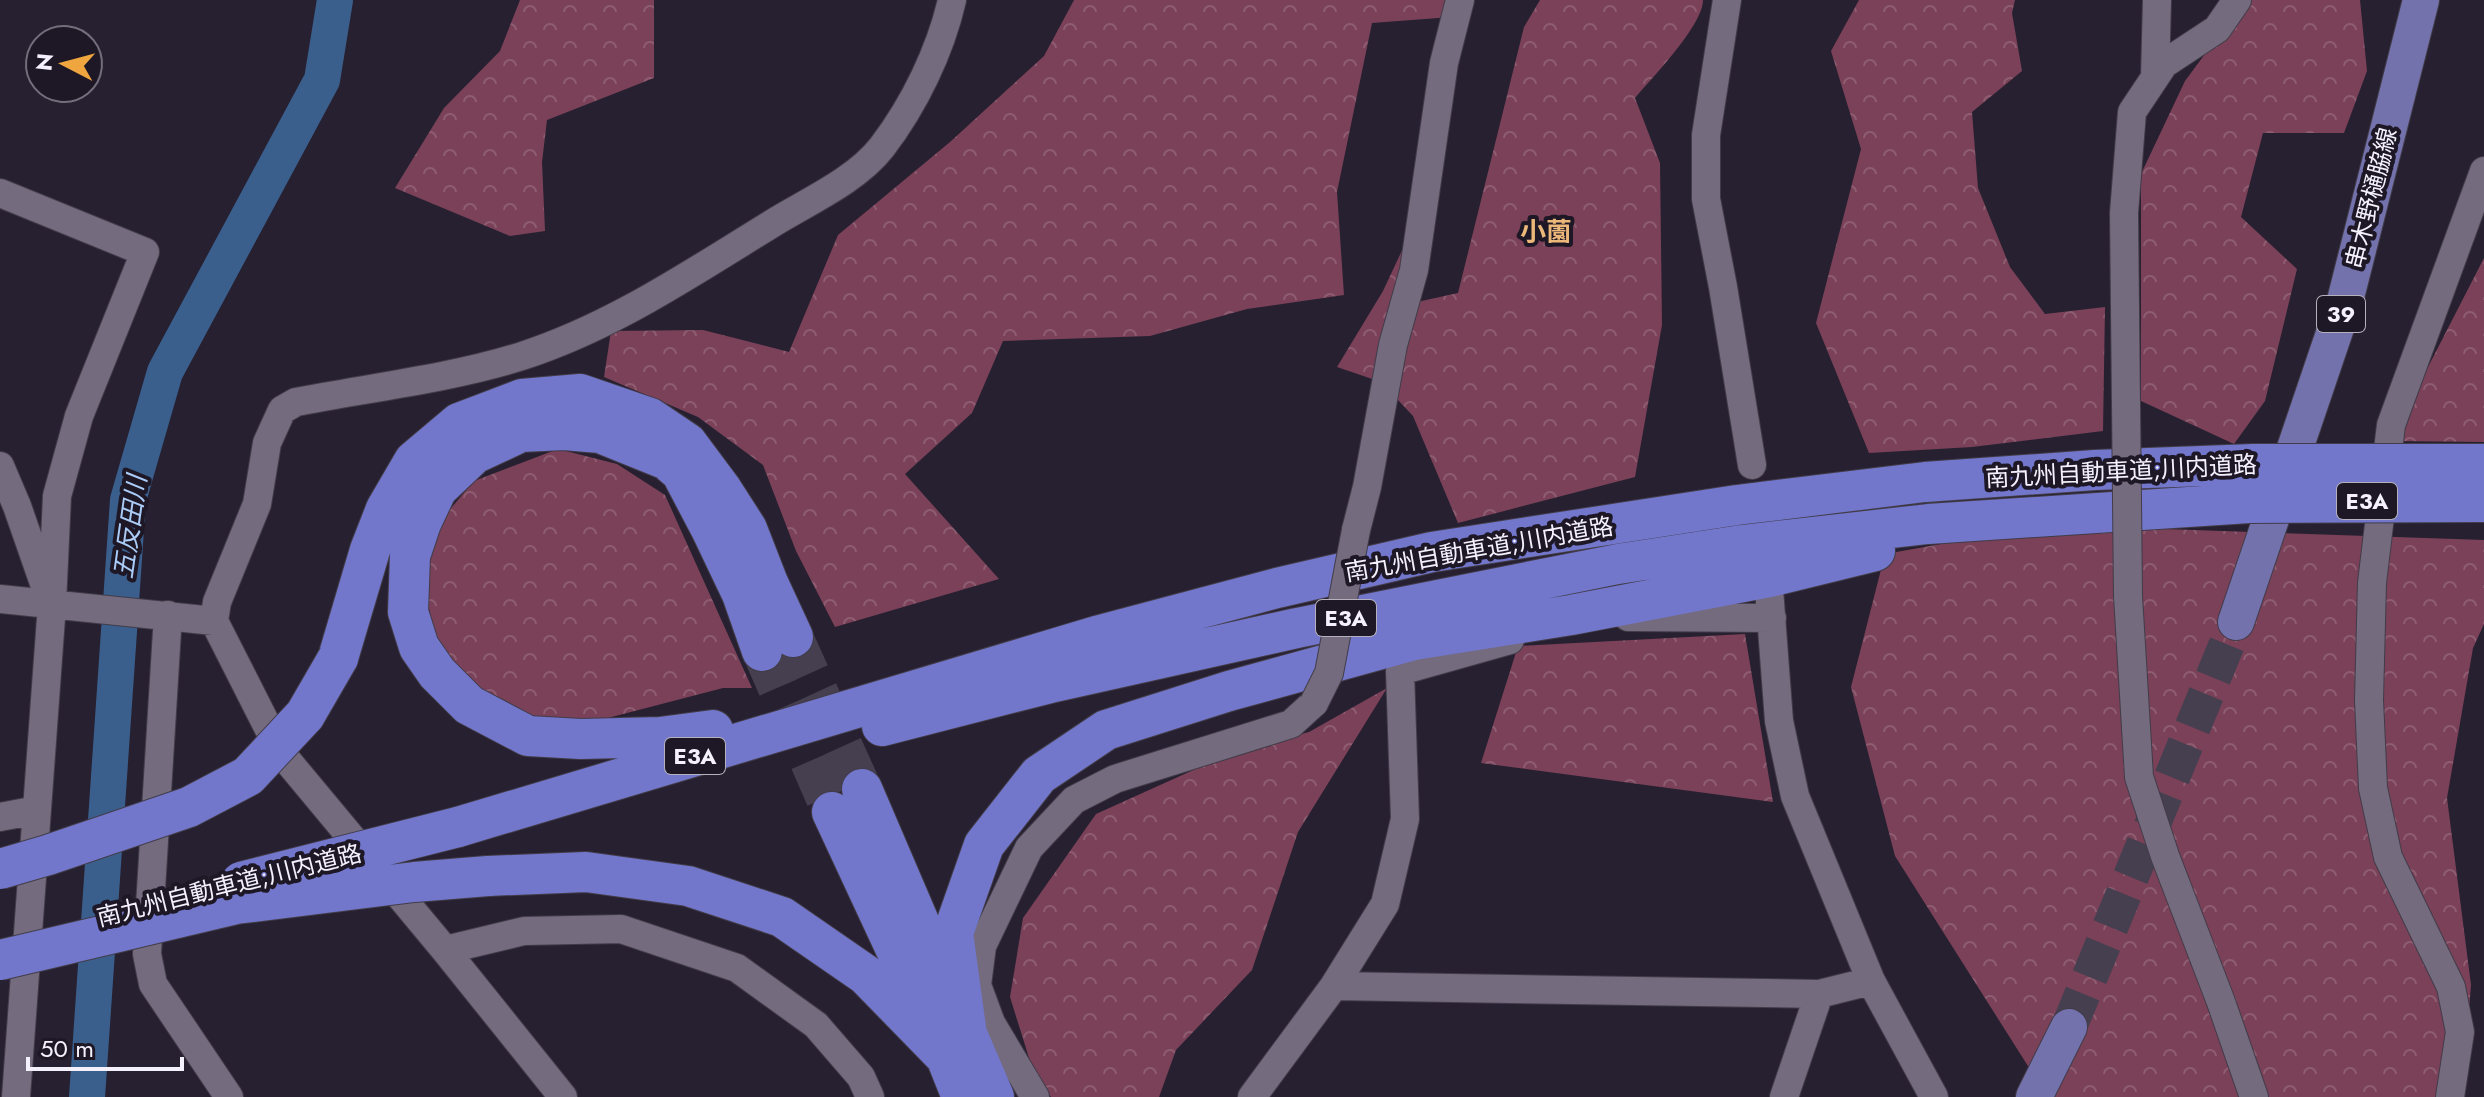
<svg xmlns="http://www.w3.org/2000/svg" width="2484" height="1097" font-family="Jost,'Noto Sans JP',sans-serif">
<defs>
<pattern id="forest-crowns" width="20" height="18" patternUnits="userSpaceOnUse" patternTransform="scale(2)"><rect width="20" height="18" fill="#7a4158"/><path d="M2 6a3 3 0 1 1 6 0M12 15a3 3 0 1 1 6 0" fill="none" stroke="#8e5d71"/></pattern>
</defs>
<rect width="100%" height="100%" fill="#272030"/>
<path fill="url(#forest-crowns)" d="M520 0H654V78L547 120 542 162 545 231 510 236 395 188 444 108 500 51Z
M1074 0H1454L1451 17 1372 23 1337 192 1344 295 1247 309 1150 336 1003 341 972 413 905 474 999 579 835 627 796 551 763 465 698 417 604 377 611 331 703 330 789 352 838 235 950 142 1044 56Z
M1540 0H1703C1703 25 1653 77 1635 98L1660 163 1662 325 1635 477 1458 523 1413 416 1381 382 1337 367 1383 291 1428 195 1417 302 1458 293 1524 27Z
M1859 0H2015L2012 13 2022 71 1972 112 1978 188 2010 267 2045 314 2105 307 2103 431 1972 447 1869 453 1816 323 1861 149 1831 51Z
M2245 0H2360L2367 71 2344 133H2263L2241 217 2297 269 2265 401 2234 444 2141 401V174L2185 81Z
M2484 258V442L2390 441Z
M558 449 617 464 665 495 752 688H723L604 719 541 721 472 691 435 636 420 567 441 520 474 481Z
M2048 525 2484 540V624L2473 648 2447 798 2471 985 2462 1097H2031L2033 1074 1895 856 1851 687 1885 554Z
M1745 634 1773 802 1481 763 1518 646Z
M1387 688 1298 832 1252 970 1176 1050 1159 1097H1051L1035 1077 1010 997 1023 918 1096 814 1231 753 1309 732Z"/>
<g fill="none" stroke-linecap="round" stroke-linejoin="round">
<path stroke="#3b5f8c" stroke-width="36" d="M87 1097 128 500 165 372 322 80 335 0"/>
<path stroke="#463f4f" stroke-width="36" stroke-dasharray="36 18" stroke-linecap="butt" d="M2069 1027 2236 622"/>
<path stroke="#463f4f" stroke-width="40" stroke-dasharray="40 20" stroke-linecap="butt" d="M793 637 862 789
M762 651 832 812"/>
<defs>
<path id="minor" d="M1727 0 1706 135V199L1723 287 1752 465
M2155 77 2157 0
M0 193 145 252 79 416 57 496 52 604 16 1097
M2126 404 2124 213 2132 112 2164 64 2217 29 2237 0
M0 466 17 506 47 592
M1356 530 1367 487 1393 345 1414 270 1444 63 1460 0
M1769 589 1779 721 1795 796 1871 981 1934 1097
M2128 596 2139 777 2165 856 2221 1002 2254 1097
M0 599 214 621
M168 615 147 954 153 984 229 1097
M1628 617 1772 618
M0 817 37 810
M445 950 524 931 621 929 737 968 816 1025 861 1077 870 1097
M1334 986 1819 994 1871 981
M563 1097 445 950 281 753 214 621 217 602 257 504 267 443 282 410 296 402C368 388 453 378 522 356 615 326 696 270 778 220 813 199 857 179 882 147 914 105 940 52 952 0
M1035 1097 991 1023 977 985 982 946 1029 848 1074 800 1115 779 1291 724 1314 703
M1252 1097 1334 986 1385 904 1405 819 1400 671 1510 640
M1784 1097 1819 994
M2450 1097 2460 1032 2451 987 2388 857 2373 788 2369 700 2372 583 2391 425 2484 171"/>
<path id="major" d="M2236 622 2345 301 2421 0
M2034 1097 2069 1027"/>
<path id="highway" d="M338 658 370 550 386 509 414 461 459 423 522 399 580 394 650 418 687 443 722 490 747 529 768 583 793 637
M882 726 1050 683 1297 628 1618 564 1742 545 1928 524 2249 503
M713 730 660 737 581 739 528 736 469 705 437 673 419 647 408 612 410 556 421 523 437 489 474 454 521 432 564 430 600 433 667 460 681 472 711 529 742 594 762 651
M862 789 994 1097
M832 812 946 1057 962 1097
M458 827 1100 635 1277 588 1432 552 1737 505 1925 482 2095 470 2254 464
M488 876 586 872 688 886 782 917 866 975 946 1057
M967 1035 953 933 984 845 1039 775 1106 730 1229 691 1414 640 1571 615 1769 577 1875 551"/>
</defs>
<use href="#minor" stroke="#423c49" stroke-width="30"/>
<use href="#major" stroke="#423c49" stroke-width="38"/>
<use href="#highway" stroke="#423c49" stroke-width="42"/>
<use href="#minor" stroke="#746b7f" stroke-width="28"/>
<use href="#major" stroke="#7372ad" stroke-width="36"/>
<use href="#highway" stroke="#7277cb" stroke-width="40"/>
<defs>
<path id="minor-bridge" d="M2126 404 2128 596
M1314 703 1329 673 1356 530"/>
<path id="highway-bridge" d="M2254 464H2484
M2249 503 2484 502
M0 869 48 855 189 807 248 776 305 715 338 658
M241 882 458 827
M0 960 236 904 414 882 488 876"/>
</defs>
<use href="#minor-bridge" stroke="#423c49" stroke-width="30" stroke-linecap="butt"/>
<use href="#highway-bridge" stroke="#423c49" stroke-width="42" stroke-linecap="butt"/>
<use href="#minor-bridge" stroke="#746b7f" stroke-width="28"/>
<use href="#highway-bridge" stroke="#7277cb" stroke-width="40"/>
</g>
<g text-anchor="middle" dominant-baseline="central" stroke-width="8" stroke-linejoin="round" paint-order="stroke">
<g fill="#1d1726" stroke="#b4b0bc" stroke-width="2">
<rect x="2317" y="296" width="48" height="36" rx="6"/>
<rect x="2337" y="483" width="60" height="36" rx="6"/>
<rect x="1316" y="600" width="60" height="36" rx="6"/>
<rect x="665" y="738" width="60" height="36" rx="6"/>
</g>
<g font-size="22" font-weight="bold" fill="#f5f1fc">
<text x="2341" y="314">39</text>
<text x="2367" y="501">E3A</text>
<text x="1346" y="618">E3A</text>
<text x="695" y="756">E3A</text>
</g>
<g font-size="24" fill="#f5f1fc" stroke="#1d1726">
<text transform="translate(2371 198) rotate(-76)">串木野樋脇線</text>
<text transform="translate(2121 471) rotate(-3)">南九州自動車道;川内道路</text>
<text transform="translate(1479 549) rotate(-10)">南九州自動車道;川内道路</text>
<text transform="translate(229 885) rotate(-14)">南九州自動車道;川内道路</text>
</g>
<g font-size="26" font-weight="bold" fill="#ecb87a" stroke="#1d1726">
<text x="1546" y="232">小薗</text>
</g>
<g font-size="26" font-style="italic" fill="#abccf6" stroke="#1d1726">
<text transform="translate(130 527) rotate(-82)">五反田川</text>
</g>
</g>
<g transform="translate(64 64) rotate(276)"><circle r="38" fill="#1d1726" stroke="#736e7c" stroke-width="2"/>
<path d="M0-6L14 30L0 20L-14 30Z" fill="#f0a63f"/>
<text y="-12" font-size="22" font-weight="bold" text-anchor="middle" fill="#f5f1fc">N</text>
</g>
<path d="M28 1057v12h154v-12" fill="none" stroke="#f5f1fc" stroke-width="4"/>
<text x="40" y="1057" font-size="24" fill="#f5f1fc" stroke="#1d1726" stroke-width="6" paint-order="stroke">50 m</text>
</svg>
